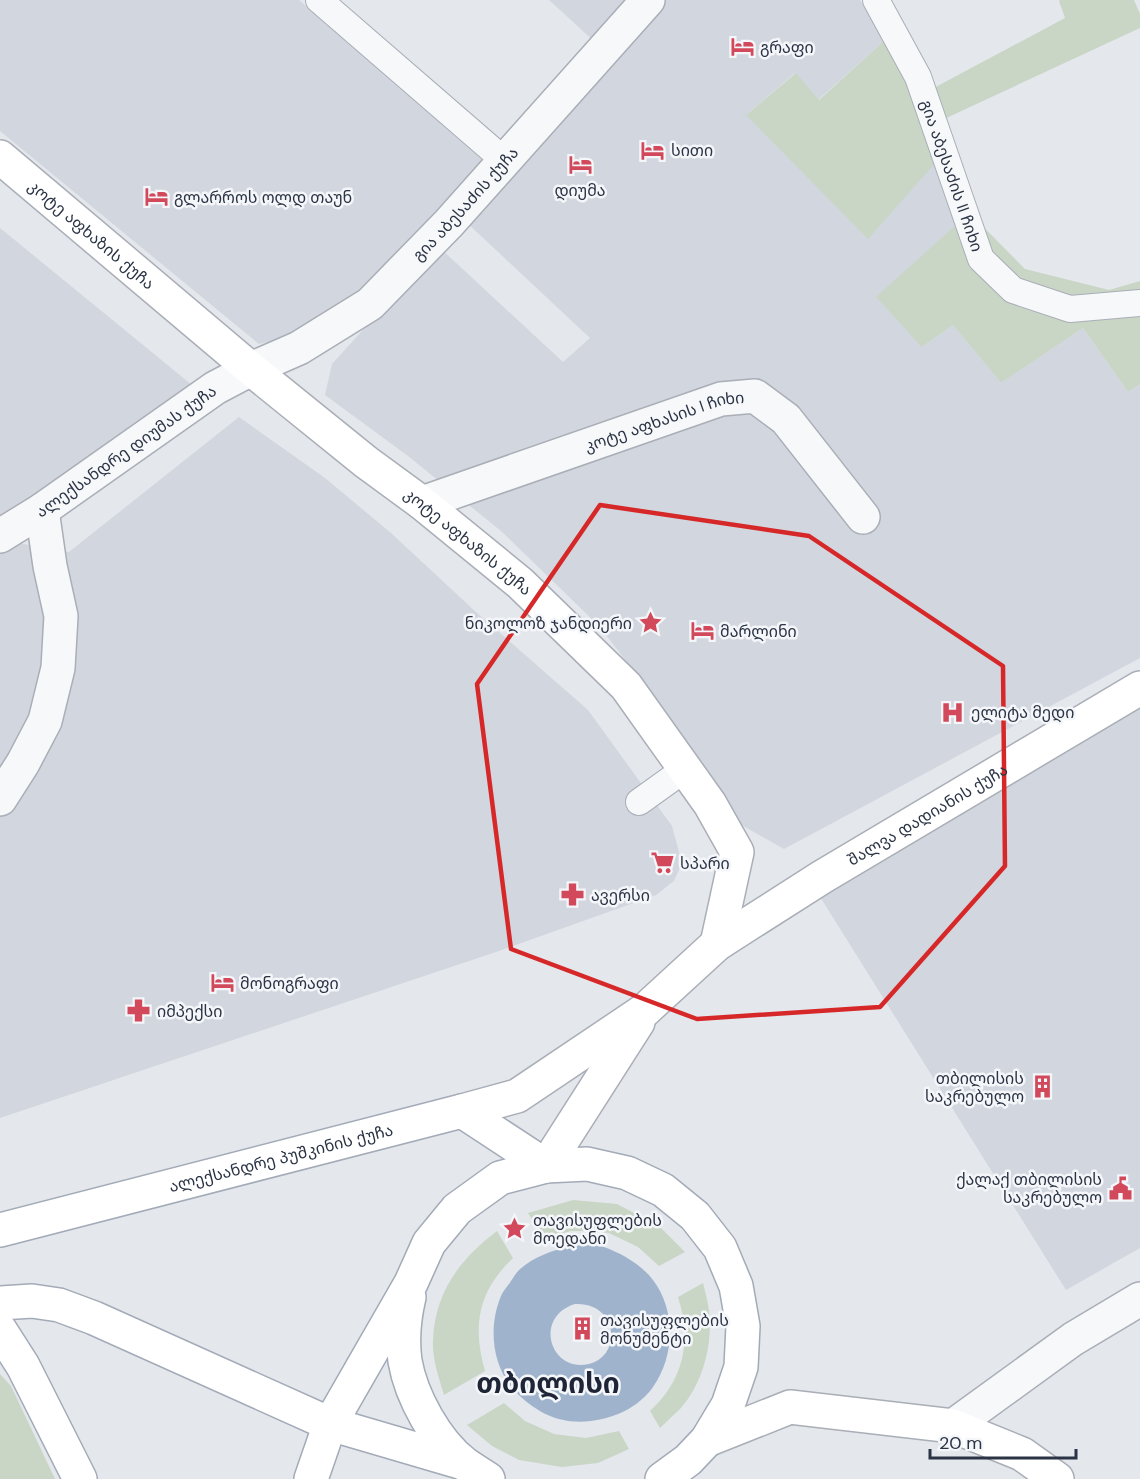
<svg xmlns="http://www.w3.org/2000/svg" width="1140" height="1479" font-family="'DM Sans','Noto Sans Georgian',sans-serif">
<rect width="100%" height="100%" fill="#e4e7ec"/>
<path fill="#d2d6de" d="M0 0H299L488 164 386 280 300 334 259 344 0 131Z
M549 0H635L597 44Z
M666 0H860L886 39 818 100 795 73 746 115 938 160 957 224 922 347 953 325 1001 383 1083 328 1128 392 1140 384V658L784 849 731 819 657 701 599 626 501 531 408 456 325 395 332 364 391 299 440 248 563 362 590 338 466 222 607 64Z
M0 228 192 385 0 523Z
M239 417 325 478 391 533 477 613 588 710 672 826 682 863 674 881 656 895 496 952 0 1118V545L7 541 69 552Z
M1140 688V1248L1066 1290 812 884Z"/>
<path fill="#c9d6c5" d="M1060 0H1134L1140 14V28L942 120 930 90 1065 18 1059 1Z
M886 39 929 125 938 160 868 239 746 115 796 73 819 100Z
M946 189 1025 269 1109 290 1140 281V384L1128 392 1083 328 1001 383 953 325 922 347 876 297 957 224Z
M573 1200 617 1204 659 1226 685 1252 659 1266 638 1247 609 1233 592 1231H571L545 1238 528 1213Z
M497 1231 513 1258C478 1291 472 1326 485 1371L444 1395C439 1378 432 1359 433 1340 435 1292 460 1259 497 1231Z
M703 1283C705 1292 708 1301 709 1311 713 1344 703 1383 681 1408 674 1415 667 1421 660 1428L650 1411C684 1380 692 1341 678 1297Z
M0 1374 11 1386 55 1479H0Z
M504 1403 525 1421 554 1434 586 1438 619 1431 629 1449 598 1463 562 1467 519 1460 492 1446 467 1425Z"/>
<path fill="#9fb4cc" fill-rule="evenodd" d="M572 1245C582 1246 594 1244 604 1247 621 1253 642 1265 653 1280 676 1310 675 1356 653 1387 639 1407 615 1418 591 1421 560 1425 536 1413 514 1390 492 1366 488 1327 501 1296 503 1291 508 1286 511 1281 513 1278 516 1273 519 1270 534 1256 553 1251 572 1245ZM575 1304C618 1302 623 1355 589 1364 550 1373 533 1317 575 1304Z"/>
<g fill="none" stroke-linecap="round" stroke-linejoin="round">
<defs>
<g id="lane">
<path d="M319 0 505 161"/>
<path id="s1" d="M876 0 918 77 981 259 1013 290 1070 309 1140 303"/>
<path d="M639 802 685 769"/>
</g>
<g id="street">
<path id="s2" d="M422 503 721 399 755 396 786 419 863 517"/>
<path id="s3" d="M0 536 42 510 215 388 251 369 299 348 370 304 449 223 648 0"/>
<path d="M0 799 23 763 45 721 58 668 61 616 50 566 42 510"/>
<path d="M953 1426 1073 1339 1140 1299"/>
</g>
<g id="secondary">
<path id="s4" d="M0 157 251 369 366 462 422 503 520 583 626 686 710 804 737 852 717 944"/>
<path id="s5" d="M462 1111 517 1096 645 1010 717 944 822 877 1140 688"/>
<path d="M546 1166 638 1022"/>
<path d="M707 1440 790 1407 953 1426 1022 1454 1057 1479"/>
</g>
<g id="primary">
<path id="s6" d="M0 1230 462 1111 546 1166"/>
<path d="M409 1297C404 1318 402 1339 405 1361 411 1396 436 1442 465 1464 472 1469 480 1474 488 1479"/>
<path d="M0 1303 32 1301 59 1305 94 1318 330 1424 463 1463"/>
<path d="M0 1330 23 1366 80 1479"/>
<path d="M311 1479 330 1424 411 1283 429 1243 457 1209 500 1178 546 1166 587 1164 627 1173 663 1190 695 1216 720 1248 736 1286 743 1326 741 1367 728 1405 707 1440 688 1460 662 1479"/>
</g>
</defs>
<use href="#lane" stroke="#a9aeb7" stroke-width="28"/>
<use href="#street" stroke="#a9aeb7" stroke-width="36"/>
<use href="#secondary" stroke="#a9aeb7" stroke-width="36"/>
<use href="#primary" stroke="#a3abb8" stroke-width="36"/>
<use href="#lane" stroke="#f7f8fa" stroke-width="26"/>
<use href="#street" stroke="#f7f8fa" stroke-width="33"/>
<use href="#secondary" stroke="#fff" stroke-width="33"/>
<use href="#primary" stroke="#fff" stroke-width="33"/>
</g>
<path fill="none" stroke="#d62828" stroke-width="4.5" stroke-linejoin="round" d="M600 505 809 536 1003 666 1005 866 880 1007 697 1019 511 949 477 684Z"/>
<defs>
<symbol id="hotel-bare" viewBox="-9 -9 18 18"><path d="M-6-4.5h1.5V1H6V5H4.5V3h-9V5H-6ZM-4 0a1.8 1.8 0 1 1 3.6 0ZM.5 0V-2.5h3Q6-2.5 6 0Z" fill="#d1495b" stroke="#f4f6f9" stroke-width="2.5" paint-order="stroke"/></symbol>
<symbol id="sight-bare" viewBox="-9 -9 18 18"><path d="M0-6L1.8-2.2L6-1.7L2.9 1.2L3.7 5.4L0 3.3L-3.7 5.4L-2.9 1.2L-6-1.7L-1.8-2.2Z" fill="#d1495b" stroke="#f4f6f9" stroke-width="2.5" paint-order="stroke"/></symbol>
<symbol id="hospital-bare" viewBox="-9 -9 18 18"><path d="M-5-5h3v3.5h4V-5h3V5h-3V1.5h-4V5h-3Z" fill="#d1495b" stroke="#f4f6f9" stroke-width="2.5" paint-order="stroke"/></symbol>
<symbol id="supermarket-bare" viewBox="-9 -9 18 18"><path d="M-6-5.5h2.5l.6 2H6L4.5 2H-2.5L-4.4-4H-6ZM-1.5 3.2a1.3 1.3 0 1 0 .1 0ZM3 3.2a1.3 1.3 0 1 0 .1 0Z" fill="#d1495b" stroke="#f4f6f9" stroke-width="2.5" paint-order="stroke"/></symbol>
<symbol id="pharmacy-bare" viewBox="-9 -9 18 18"><path d="M-2-6h4v4h4v4h-4v4h-4v-4h-4v-4h4Z" fill="#d1495b" stroke="#f4f6f9" stroke-width="2.5" paint-order="stroke"/></symbol>
<symbol id="building-bare" viewBox="-9 -9 18 18"><path d="M-4-6H4V6H1V3H-1V6H-4ZM-2.5-4.3h1.7v1.8h-1.7ZM.8-4.3h1.7v1.8H.8ZM-2.5-1h1.7V.8h-1.7ZM.8-1h1.7V.8H.8Z" fill="#d1495b" stroke="#f4f6f9" stroke-width="2.5" paint-order="stroke"/></symbol>
<symbol id="civic-bare" viewBox="-9 -9 18 18"><path d="M-.6-6.5H3V-4.5H.6V-3L4-1V1h2V6H-6V1h2V-1L-.6-3ZM-1.2 2.5V6h2.4V2.5Z" fill="#d1495b" stroke="#f4f6f9" stroke-width="2.5" paint-order="stroke"/></symbol>
</defs>
<g fill-rule="evenodd">
<use href="#hotel-bare" x="726" y="30" width="33" height="33"/>
<use href="#hotel-bare" x="636" y="134" width="33" height="33"/>
<use href="#hotel-bare" x="564" y="148" width="33" height="33"/>
<use href="#hotel-bare" x="140" y="180" width="33" height="33"/>
<use href="#sight-bare" x="634" y="606" width="33" height="33"/>
<use href="#hotel-bare" x="686" y="614" width="33" height="33"/>
<use href="#hospital-bare" x="936" y="696" width="33" height="33"/>
<use href="#supermarket-bare" x="646" y="846" width="33" height="33"/>
<use href="#pharmacy-bare" x="556" y="878" width="33" height="33"/>
<use href="#hotel-bare" x="206" y="966" width="33" height="33"/>
<use href="#pharmacy-bare" x="122" y="994" width="33" height="33"/>
<use href="#building-bare" x="1026" y="1070" width="33" height="33"/>
<use href="#civic-bare" x="1104" y="1172" width="33" height="33"/>
<use href="#sight-bare" x="498" y="1212" width="33" height="33"/>
<use href="#building-bare" x="566" y="1312" width="33" height="33"/>
</g>
<g text-anchor="middle" dominant-baseline="central" stroke-width="5" stroke-linejoin="round" paint-order="stroke">
<g font-size="16" fill="#2b3445" stroke="#f4f6f9" text-anchor="start">
<text x="760" y="47">გრაფი</text>
<text x="671" y="150">სითი</text>
<text x="580" y="190" text-anchor="middle">დიუმა</text>
<text x="174" y="197">გლარროს ოლდ თაუნ</text>
<text x="632" y="623" text-anchor="end">ნიკოლოზ ჯანდიერი</text>
<text x="720" y="631">მარლინი</text>
<text x="971" y="712">ელიტა მედი</text>
<text x="680" y="863">სპარი</text>
<text x="591" y="895">ავერსი</text>
<text x="240" y="983">მონოგრაფი</text>
<text x="157" y="1011">იმპექსი</text>
<text x="1024" y="1078" text-anchor="end">თბილისის<tspan x="1024" dy="18">საკრებულო</tspan></text>
<text x="1102" y="1179" text-anchor="end">ქალაქ თბილისის<tspan x="1102" dy="18">საკრებულო</tspan></text>
<text x="533" y="1220">თავისუფლების<tspan x="533" dy="18">მოედანი</tspan></text>
<text x="600" y="1320">თავისუფლების<tspan x="600" dy="18">მონუმენტი</tspan></text>
</g>
<g font-size="16" fill="#2b3445" stroke="#f4f6f9">
<text stroke="none"><textPath href="#s1" startOffset="192">გია აბესაძის II ჩიხი</textPath></text>
<text stroke="none"><textPath href="#s3" startOffset="576">გია აბესაძის ქუჩა</textPath></text>
<text stroke="none"><textPath href="#s4" startOffset="120">კოტე აფხაზის ქუჩა</textPath></text>
<text stroke="none"><textPath href="#s2" startOffset="256">კოტე აფხასის I ჩიხი</textPath></text>
<text stroke="none"><textPath href="#s3" startOffset="152">ალექსანდრე დიუმას ქუჩა</textPath></text>
<text stroke="none"><textPath href="#s4" startOffset="606">კოტე აფხაზის ქუჩა</textPath></text>
<text stroke="none"><textPath href="#s5" startOffset="556">შალვა დადიანის ქუჩა</textPath></text>
<text stroke="none"><textPath href="#s6" startOffset="290">ალექსანდრე პუშკინის ქუჩა</textPath></text>
</g>
<g font-size="28" font-weight="bold" fill="#1d2536" stroke="#f4f6f9">
<text x="548" y="1383">თბილისი</text>
</g>
</g>
<path d="M930 1449v9h146v-9" fill="none" stroke="#2b3445" stroke-width="3"/>
<text x="939" y="1449" font-size="18" fill="#2b3445" stroke="#f4f6f9" stroke-width="4.5" paint-order="stroke">20 m</text>
</svg>
